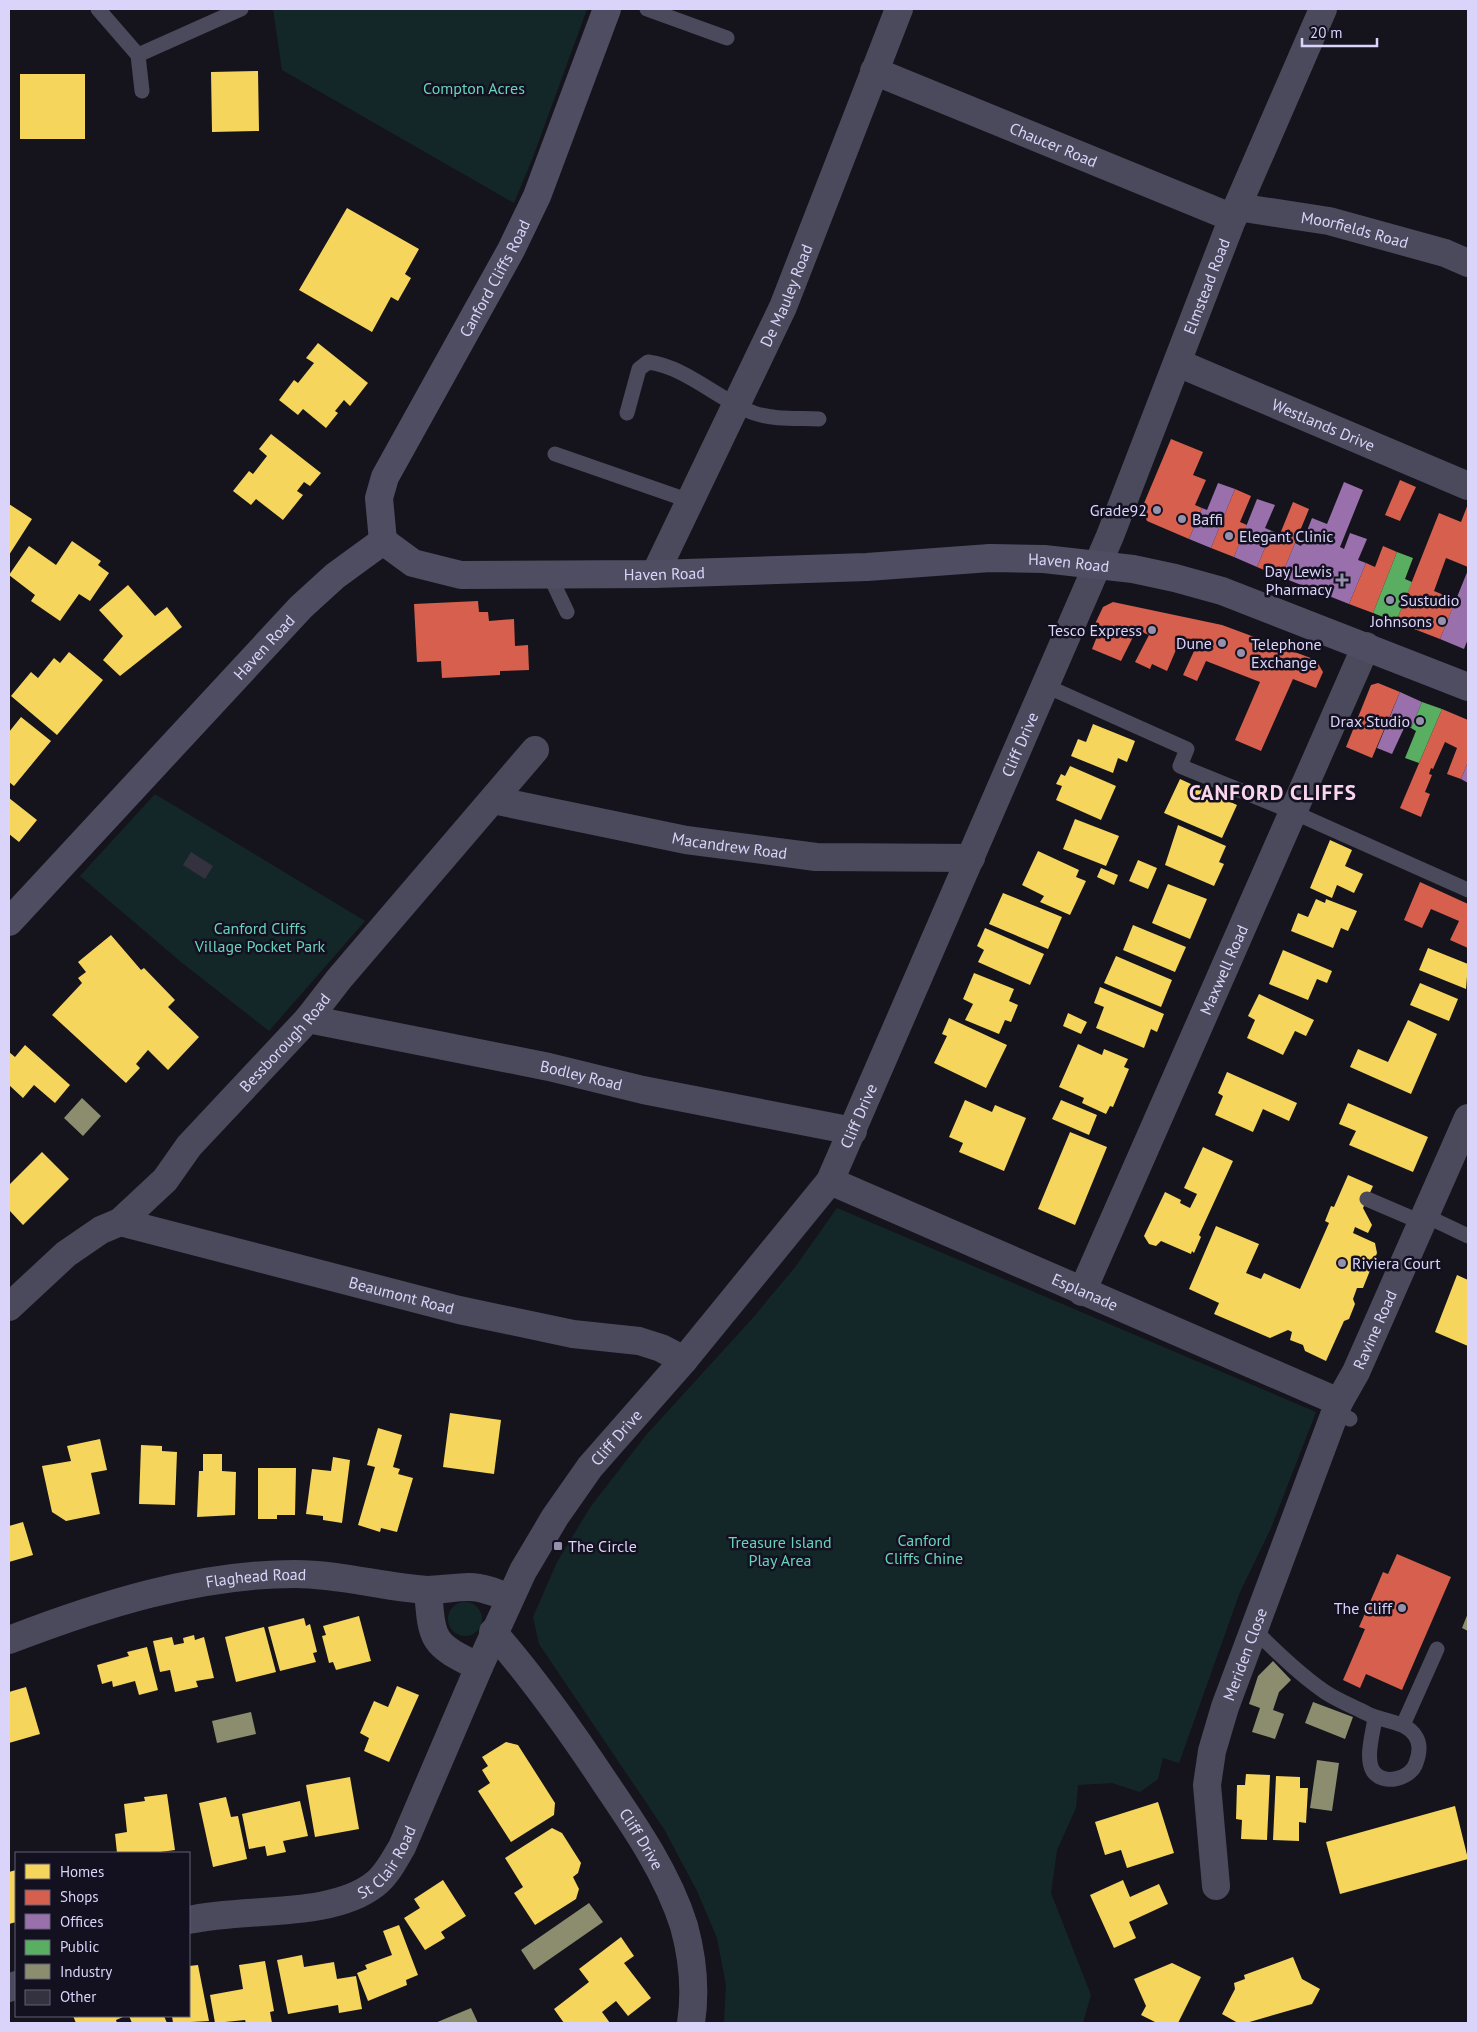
<svg xmlns="http://www.w3.org/2000/svg" width="1477" height="2032" font-family="'PT Sans',sans-serif">
<rect width="100%" height="100%" fill="#15141c"/>
<path fill="#142728" d="M273 9H587L533 157 514 203 282 70Z
M155 794 365 921 269 1031 181 962 80 876Z
M837 1208 1316 1412 1271 1528 1240 1592 1179 1763 1163 1758 1158 1779 1140 1792 1112 1783 1078 1785 1076 1808 1057 1850 1051 1893 1091 1995 1083 2023H724L726 1985 717 1938 697 1891 664 1829 539 1644 533 1617 557 1562 591 1506 647 1434 751 1320 796 1266Z
M448 1619a17 17 0 1 1 34 0a17 17 0 1 1-34 0Z"/>
<path fill="#f6d55c" d="M258 71 259 131 212 132 211 72Z
M20 74H85V139H20Z
M347 208 419 249 405 274 411 278 398 301 391 297 372 332 299 290Z
M318 343 368 383 350 406 344 400 335 411 338 413 326 428 303 409 298 415 279 400 294 380 298 383 314 363 306 358Z
M271 434 321 473 310 486 304 482 297 491 303 495 283 520 256 499 251 505 233 491 249 471 253 474 267 456 259 449Z
M9 504 32 519 9 555Z
M72 541 101 561 98 565 109 573 90 601 79 594 60 621 31 601 35 595 9 575 29 546 56 565Z
M128 585 155 616 167 607 182 627 120 676 103 660 123 636 99 610Z
M69 652 103 680 57 735 11 696 31 672 38 678 54 658 60 663Z
M21 717 51 741 14 786 9 782V732Z
M1093 724 1135 741 1127 762 1118 758 1113 773 1071 756 1078 739 1086 742Z
M1070 766 1116 786 1101 820 1056 800 1062 786 1056 784 1061 774 1065 776Z
M1180 779 1237 805 1222 838 1164 813Z
M9 798 37 820 19 842 9 834Z
M1075 819 1119 836 1106 866 1063 849Z
M1178 825 1226 846 1219 862 1224 864 1214 886 1165 865Z
M1330 840 1352 850 1345 866 1363 874 1354 893 1337 885 1332 898 1310 888Z
M1038 851 1079 870 1076 877 1086 881 1070 915 1040 902 1044 896 1022 885Z
M1138 860 1157 868 1148 889 1129 881Z
M1101 868 1118 875 1114 885 1097 877Z
M1168 884 1207 899 1190 939 1152 923Z
M1003 893 1062 917 1048 949 989 924Z
M1316 899 1325 903 1326 899 1357 911 1348 931 1341 928 1333 948 1291 931 1298 913 1308 917Z
M1133 925 1186 947 1175 972 1123 950Z
M985 928 1044 954 1030 985 978 962 984 950 977 946Z
M111 935 141 970 144 968 175 1000 168 1007 199 1037 168 1070 148 1050 136 1064 140 1068 126 1083 52 1015 82 983 78 978 86 972 78 962Z
M1428 948 1468 964 1466 989 1419 970Z
M1283 950 1332 971 1327 983 1317 979 1308 1000 1269 984Z
M1116 956 1172 980 1161 1007 1104 983Z
M974 973 1014 989 1009 1001 1018 1005 1011 1022 1005 1020 999 1034 965 1020 973 1004 963 999Z
M1420 983 1458 999 1449 1021 1410 1005Z
M1100 987 1164 1014 1157 1032 1151 1029 1144 1048 1096 1028 1104 1007 1094 1003Z
M1259 994 1314 1020 1306 1036 1295 1031 1283 1055 1247 1038 1255 1020 1248 1016Z
M1068 1013 1087 1022 1081 1034 1063 1026Z
M949 1018 1007 1045 986 1088 934 1063 947 1036 942 1034Z
M1408 1020 1437 1034 1411 1094 1350 1067 1358 1049 1388 1062Z
M1078 1044 1102 1055 1104 1049 1128 1059 1124 1067 1129 1069 1113 1107 1110 1106 1106 1114 1082 1103 1084 1098 1059 1087Z
M25 1045 70 1085 55 1103 34 1085 23 1098 9 1085V1052L15 1057Z
M1227 1072 1297 1103 1289 1121 1263 1109 1253 1132 1215 1115 1223 1096 1218 1093Z
M965 1100 992 1112 995 1105 1026 1118 1004 1171 959 1152 963 1143 949 1137Z
M1061 1100 1097 1115 1089 1135 1052 1119Z
M1348 1103 1428 1137 1413 1172 1349 1145 1356 1131 1339 1124Z
M1070 1132 1107 1147 1075 1225 1038 1209Z
M1203 1147 1233 1161 1199 1235 1201 1237 1194 1253 1192 1251 1191 1254 1161 1241 1156 1246 1149 1244 1144 1236 1165 1192 1181 1200 1180 1203 1190 1208 1197 1194 1184 1188Z
M42 1152 69 1179 23 1225 9 1210V1185Z
M1348 1175 1373 1186 1363 1208 1372 1225 1368 1233 1355 1227 1353 1233 1375 1243 1377 1253 1363 1288H1357L1353 1299 1355 1304 1349 1319 1344 1321 1326 1361 1305 1351 1303 1345 1290 1340 1292 1332 1288 1330 1270 1338 1214 1314 1219 1303 1189 1289 1216 1226 1259 1244 1246 1273 1261 1279 1264 1273 1300 1289 1329 1223 1325 1221 1331 1206 1334 1207Z
M1457 1275 1468 1280V1346L1435 1332Z
M450 1413 501 1420 494 1474 443 1467Z
M378 1428 402 1435 393 1467 400 1469 398 1474 413 1478 397 1532 381 1528 380 1532 358 1525 375 1467 367 1465Z
M100 1439 107 1470 91 1473 100 1514 66 1521 52 1512 42 1466 71 1461 67 1446Z
M141 1445 162 1446V1451L177 1452 175 1505 139 1504Z
M203 1454H222V1471L236 1472 235 1515 197 1517 199 1471H203Z
M333 1457 350 1460 342 1523 323 1520V1516L306 1514 312 1469 331 1471Z
M258 1468H296L295 1515H277V1519H258Z
M23 1522 33 1555 9 1562V1526Z
M359 1616 371 1661 336 1670 333 1662 329 1663 322 1636 326 1635 323 1626Z
M304 1618 306 1626 310 1624 317 1652 313 1653 316 1662 280 1671 268 1627Z
M264 1627 276 1672 236 1682 225 1637Z
M194 1635 195 1640 204 1637 214 1678 196 1681 198 1687 175 1692 170 1670 160 1672 153 1641 172 1637 174 1645 184 1643 183 1638Z
M147 1647 158 1690 139 1695 135 1681 113 1687 112 1681 102 1684 97 1665 129 1656 127 1652Z
M397 1686 419 1695 389 1762 364 1751 369 1738 360 1733 374 1701 388 1707Z
M26 1687 40 1734 9 1743V1692Z
M506 1742 518 1745 555 1803 554 1815 511 1842 478 1791 490 1783 482 1770 488 1766 482 1757Z
M1246 1774 1270 1775 1267 1840 1241 1839 1242 1820 1236 1819 1237 1785H1245Z
M1276 1776 1300 1777V1788H1308L1306 1823 1299 1822V1841L1273 1840Z
M350 1777 359 1829 315 1837 306 1785Z
M167 1794 175 1850 153 1853H117L115 1834 127 1832 124 1804 145 1801 144 1797Z
M226 1797 231 1817 238 1816 247 1859 213 1867 199 1803Z
M300 1801 308 1836 283 1841 286 1852 267 1856 265 1846 249 1849 242 1814Z
M1158 1802 1174 1853 1127 1868 1121 1850 1105 1855 1095 1822Z
M1455 1806 1468 1859 1340 1894 1326 1842Z
M552 1828 562 1833 581 1863 578 1873 573 1877 579 1889 576 1899 535 1925 514 1893 523 1887 505 1858Z
M16 1870V1922L9 1924V1872Z
M443 1880 466 1916 441 1932 445 1938 425 1950 404 1918 420 1908 414 1899Z
M1123 1880 1130 1897 1159 1884 1168 1904 1129 1922 1136 1938 1114 1948 1090 1895Z
M399 1925 418 1975 406 1980 407 1985 368 2001 357 1973 367 1969 365 1965 392 1955 383 1931Z
M621 1937 634 1956 624 1963 651 1998 628 2016 616 2001 602 2012 610 2023H564L554 2009 589 1982 579 1969Z
M302 1955 304 1967 334 1962 337 1979 356 1976 362 2009 339 2013 338 2005 288 2014 277 1960Z
M1293 1957 1302 1979 1320 1989 1312 2004 1246 2023H1238L1222 2014 1235 1989 1234 1983 1245 1979 1244 1975Z
M265 1961 274 2011 270 2012 272 2023H246L245 2020 215 2023 210 1995 243 1989 239 1965Z
M1172 1963 1201 1977 1178 2023H1157L1141 2015 1146 2006 1134 1979Z
M198 1965 209 2021 173 2023 172 2016H189V1966Z
M73 2016H122L123 2017 116 2020 117 2023H76Z
M129 2016H164L167 2023H132Z"/>
<path fill="#d6604d" d="M1171 439 1203 452 1193 475 1206 480 1195 505 1202 508 1189 539 1147 521 1142 508Z
M1400 480 1416 487 1400 521 1385 515Z
M1235 489 1251 496 1240 522 1247 525 1234 557 1211 548Z
M1293 502 1309 509 1281 577 1257 567 1272 531 1280 534Z
M1468 504V567L1446 558 1434 591 1456 600 1440 639 1396 622 1439 513 1461 522Z
M1383 546 1397 552 1373 613 1349 604 1366 563 1375 567Z
M478 601 479 612H488L489 621 514 619 515 646 528 645 529 670 500 671V675L442 678 441 661 417 662 414 604Z
M1113 602 1222 625 1316 660 1323 672 1316 688 1293 679 1261 751 1235 740 1260 682 1206 661 1197 681 1183 675 1194 651 1178 645 1167 671 1152 664 1150 669 1135 662 1149 635 1142 632 1139 637 1134 635 1121 661 1092 649 1100 629 1094 626 1103 607Z
M1378 683 1400 692 1372 758 1346 747 1371 685Z
M1442 709 1468 720V762L1461 779 1447 774 1457 748 1445 742 1433 769 1431 768 1429 774 1432 775 1425 792 1430 794 1421 817 1400 808Z
M1420 882 1468 904V948L1450 940 1459 921 1431 909 1422 928 1404 920Z
M1397 1554 1451 1577 1402 1690 1366 1674 1360 1688 1343 1680 1365 1629 1359 1627 1377 1586 1383 1572 1388 1574Z"/>
<path fill="#9970ab" d="M1344 482 1363 490 1340 547 1344 549 1350 533 1367 539 1358 560 1366 563 1349 604 1281 577 1295 543 1301 546 1312 518 1327 524Z
M1218 483 1235 489 1211 548 1189 539 1202 508 1207 510Z
M1257 499 1275 505 1265 528 1272 531 1257 567 1234 557Z
M1468 570V639L1464 649 1440 639Z
M1400 692 1422 702 1411 728 1405 726 1392 754 1377 748Z
M1468 762V783L1461 779Z"/>
<path fill="#5aae61" d="M1397 552 1413 558 1405 579 1412 582 1396 622 1373 613Z
M1422 702 1442 709 1419 763 1405 758 1416 731 1411 728Z"/>
<path fill="#8c8c6e" d="M82 1098 101 1116 83 1136 64 1118Z
M1468 1613V1631L1462 1628Z
M1273 1661 1291 1680 1279 1692 1273 1710 1284 1714 1275 1739 1252 1732 1260 1708 1249 1704 1258 1676Z
M1313 1702 1353 1717 1345 1739 1305 1723Z
M251 1712 256 1734 217 1743 212 1721Z
M1317 1760 1339 1763 1332 1811 1310 1808Z
M589 1903 603 1922 534 1970 521 1950Z
M471 2008 478 2023H435Z"/>
<path fill="#34323e" d="M191 852 213 866 205 879 183 865Z"/>
<g fill="none" stroke-linecap="round" stroke-linejoin="round">
<path stroke="#4b4a5c" stroke-width="15" d="M98 9 138 55 241 9
M647 9 727 38
M138 55 142 91
M627 413 639 369 648 362C687 367 718 400 754 413 774 420 798 418 819 419
M555 454 690 501
M549 574 567 612
M1046 686 1187 749 1180 766 1293 812 1468 890
M1367 1199 1423 1223
M1426 1216 1468 1236
M1336 1413 1350 1419
M1253 1629C1276 1651 1299 1674 1325 1692 1337 1700 1352 1706 1366 1713 1382 1722 1406 1720 1416 1737 1421 1745 1419 1755 1416 1763 1411 1779 1383 1786 1373 1771 1365 1758 1373 1733 1375 1718
M1403 1725 1437 1649"/>
<g stroke="#4b4a5c" stroke-width="28">
<path id="s1" d="M874 71 1233 218"/>
<path id="s2" d="M1237 207 1329 221 1445 253 1468 263"/>
<path id="s3" d="M1178 363 1468 486"/>
<path id="s4" d="M655 574 783 307 899 9"/>
<path id="s5" d="M493 800 686 840 816 857 971 858"/>
<path id="s6" d="M308 1019 549 1067 643 1090 853 1131"/>
<path id="s7" d="M830 1181 1339 1402"/>
<path id="s8" d="M120 1222 459 1310 573 1334 639 1341 661 1348 684 1360"/>
<path id="s9" d="M1082 1292 1366 646"/>
<path id="s10" d="M9 1307 66 1254 101 1230 120 1222 165 1180 189 1146 308 1019 339 979 535 750"/>
<path id="s11" d="M428 1590C432 1642 432 1644 479 1667L523 1571 555 1517 590 1467 684 1360 830 1181 1110 536 1237 207 1323 9"/>
<path id="s12" d="M493 1632C535 1680 571 1731 606 1784 636 1828 668 1875 684 1926 693 1959 696 1990 691 2023"/>
<path id="s13" d="M9 1640C100 1605 197 1574 295 1574 340 1574 383 1587 427 1590 441 1590 455 1587 469 1587 483 1587 497 1593 509 1598"/>
<path id="s14" d="M1216 1886 1207 1785 1212 1751 1225 1707 1339 1402 1356 1372 1468 1118"/>
<path id="s15" d="M189 1920C244 1907 331 1919 375 1884 387 1875 394 1860 402 1847L479 1667"/>
<path d="M9 1988 16 1985"/>
</g>
<g stroke="#4f4d62" stroke-width="28">
<path id="s16" d="M383 541 413 563 461 575 655 574 867 567 990 558 1044 559 1133 569 1175 578 1222 591 1468 687"/>
<path id="s17" d="M383 541 379 498 385 477 511 250 537 196 607 9"/>
<path id="s18" d="M9 922 301 607 335 576 383 541"/>
</g>
</g>
<g fill="#9591ac" stroke="#131020" stroke-width="2">
<circle cx="1157" cy="510" r="5"/>
<circle cx="1182" cy="519" r="5"/>
<circle cx="1229" cy="536" r="5"/>
<path d="M1339.5 572.5h5v5h5v5h-5v5h-5v-5h-5v-5h5z"/>
<circle cx="1390" cy="600" r="5"/>
<circle cx="1442" cy="621" r="5"/>
<circle cx="1152" cy="630" r="5"/>
<circle cx="1222" cy="643" r="5"/>
<circle cx="1241" cy="653" r="5"/>
<circle cx="1420" cy="721" r="5"/>
<circle cx="1342" cy="1263" r="5"/>
<rect x="553" y="1541" width="10" height="10" rx="2.5"/>
<circle cx="1402" cy="1608" r="5"/>
</g>
<g text-anchor="middle" dominant-baseline="central" stroke-width="5" stroke-linejoin="round" paint-order="stroke">
<g font-size="16" fill="#69d2bc" stroke="#131020">
<text x="474" y="88">Compton Acres</text>
<text x="260" y="928">Canford Cliffs<tspan x="260" dy="18">Village Pocket Park</tspan></text>
<text x="924" y="1540">Canford<tspan x="924" dy="18">Cliffs Chine</tspan></text>
<text x="780" y="1542">Treasure Island<tspan x="780" dy="18">Play Area</tspan></text>
</g>
<g font-size="16" fill="#dad4fa" stroke="#131020">
<text stroke="none"><textPath href="#s1" startOffset="194">Chaucer Road</textPath></text>
<text stroke="none"><textPath href="#s2" startOffset="120">Moorfields Road</textPath></text>
<text stroke="none"><textPath href="#s17" startOffset="292">Canford Cliffs Road</textPath></text>
<text stroke="none"><textPath href="#s11" startOffset="1675">Elmstead Road</textPath></text>
<text stroke="none"><textPath href="#s4" startOffset="308">De Mauley Road</textPath></text>
<text stroke="none"><textPath href="#s3" startOffset="158">Westlands Drive</textPath></text>
<text stroke="none"><textPath href="#s16" startOffset="695">Haven Road</textPath></text>
<text stroke="none"><textPath href="#s16" startOffset="290">Haven Road</textPath></text>
<text stroke="none"><textPath href="#s18" startOffset="375">Haven Road</textPath></text>
<text stroke="none"><textPath href="#s11" startOffset="1180">Cliff Drive</textPath></text>
<text stroke="none"><textPath href="#s5" startOffset="241">Macandrew Road</textPath></text>
<text stroke="none"><textPath href="#s9" startOffset="352">Maxwell Road</textPath></text>
<text stroke="none"><textPath href="#s10" startOffset="385">Bessborough Road</textPath></text>
<text stroke="none"><textPath href="#s6" startOffset="279">Bodley Road</textPath></text>
<text stroke="none"><textPath href="#s11" startOffset="775">Cliff Drive</textPath></text>
<text stroke="none"><textPath href="#s7" startOffset="278">Esplanade</textPath></text>
<text stroke="none"><textPath href="#s8" startOffset="291">Beaumont Road</textPath></text>
<text stroke="none"><textPath href="#s14" startOffset="588">Ravine Road</textPath></text>
<text stroke="none"><textPath href="#s11" startOffset="370">Cliff Drive</textPath></text>
<text stroke="none"><textPath href="#s13" startOffset="256">Flaghead Road</textPath></text>
<text stroke="none"><textPath href="#s14" startOffset="238">Meriden Close</textPath></text>
<text stroke="none"><textPath href="#s12" startOffset="255">Cliff Drive</textPath></text>
<text stroke="none"><textPath href="#s15" startOffset="216">St Clair Road</textPath></text>
</g>
<g font-size="16" fill="#dad4fa" stroke="#131020" text-anchor="end">
<text x="1147" y="510">Grade92</text>
<text x="1192" y="519" text-anchor="start">Baffi</text>
<text x="1239" y="536" text-anchor="start">Elegant Clinic</text>
<text x="1332" y="571">Day Lewis<tspan x="1332" dy="18">Pharmacy</tspan></text>
<text x="1400" y="600" text-anchor="start">Sustudio</text>
<text x="1432" y="621">Johnsons</text>
<text x="1142" y="630">Tesco Express</text>
<text x="1212" y="643">Dune</text>
<text x="1251" y="644" text-anchor="start">Telephone<tspan x="1251" dy="18">Exchange</tspan></text>
<text x="1410" y="721">Drax Studio</text>
<text x="1352" y="1263" text-anchor="start">Riviera Court</text>
<text x="568" y="1546" text-anchor="start">The Circle</text>
<text x="1392" y="1608">The Cliff</text>
</g>
<g font-size="21" font-weight="bold" letter-spacing="1" fill="#fad6ec" stroke="#131020">
<text x="1273" y="792">CANFORD CLIFFS</text>
</g>
</g>
<rect width="1477" height="2032" fill="none" stroke="#dad4fa" stroke-width="20"/>
<rect x="15" y="1852" width="175" height="165" fill="#131020" stroke="#635e77"/>
<rect x="25" y="1864" width="25" height="15" fill="#f6d55c" stroke="#635e77"/>
<text x="60" y="1877" font-size="15" fill="#dad4fa">Homes</text>
<rect x="25" y="1890" width="25" height="15" fill="#d6604d" stroke="#635e77"/>
<text x="60" y="1902" font-size="15" fill="#dad4fa">Shops</text>
<rect x="25" y="1914" width="25" height="15" fill="#9970ab" stroke="#635e77"/>
<text x="60" y="1927" font-size="15" fill="#dad4fa">Offices</text>
<rect x="25" y="1940" width="25" height="15" fill="#5aae61" stroke="#635e77"/>
<text x="60" y="1952" font-size="15" fill="#dad4fa">Public</text>
<rect x="25" y="1964" width="25" height="15" fill="#8c8c6e" stroke="#635e77"/>
<text x="60" y="1977" font-size="15" fill="#dad4fa">Industry</text>
<rect x="25" y="1990" width="25" height="15" fill="#34323e" stroke="#635e77"/>
<text x="60" y="2002" font-size="15" fill="#dad4fa">Other</text>
<path d="M1302 38v8h75v-8" fill="none" stroke="#dad4fa" stroke-width="2.5"/>
<text x="1310" y="38" font-size="15" fill="#dad4fa" stroke="#131020" stroke-width="4" paint-order="stroke">20 m</text>
</svg>
